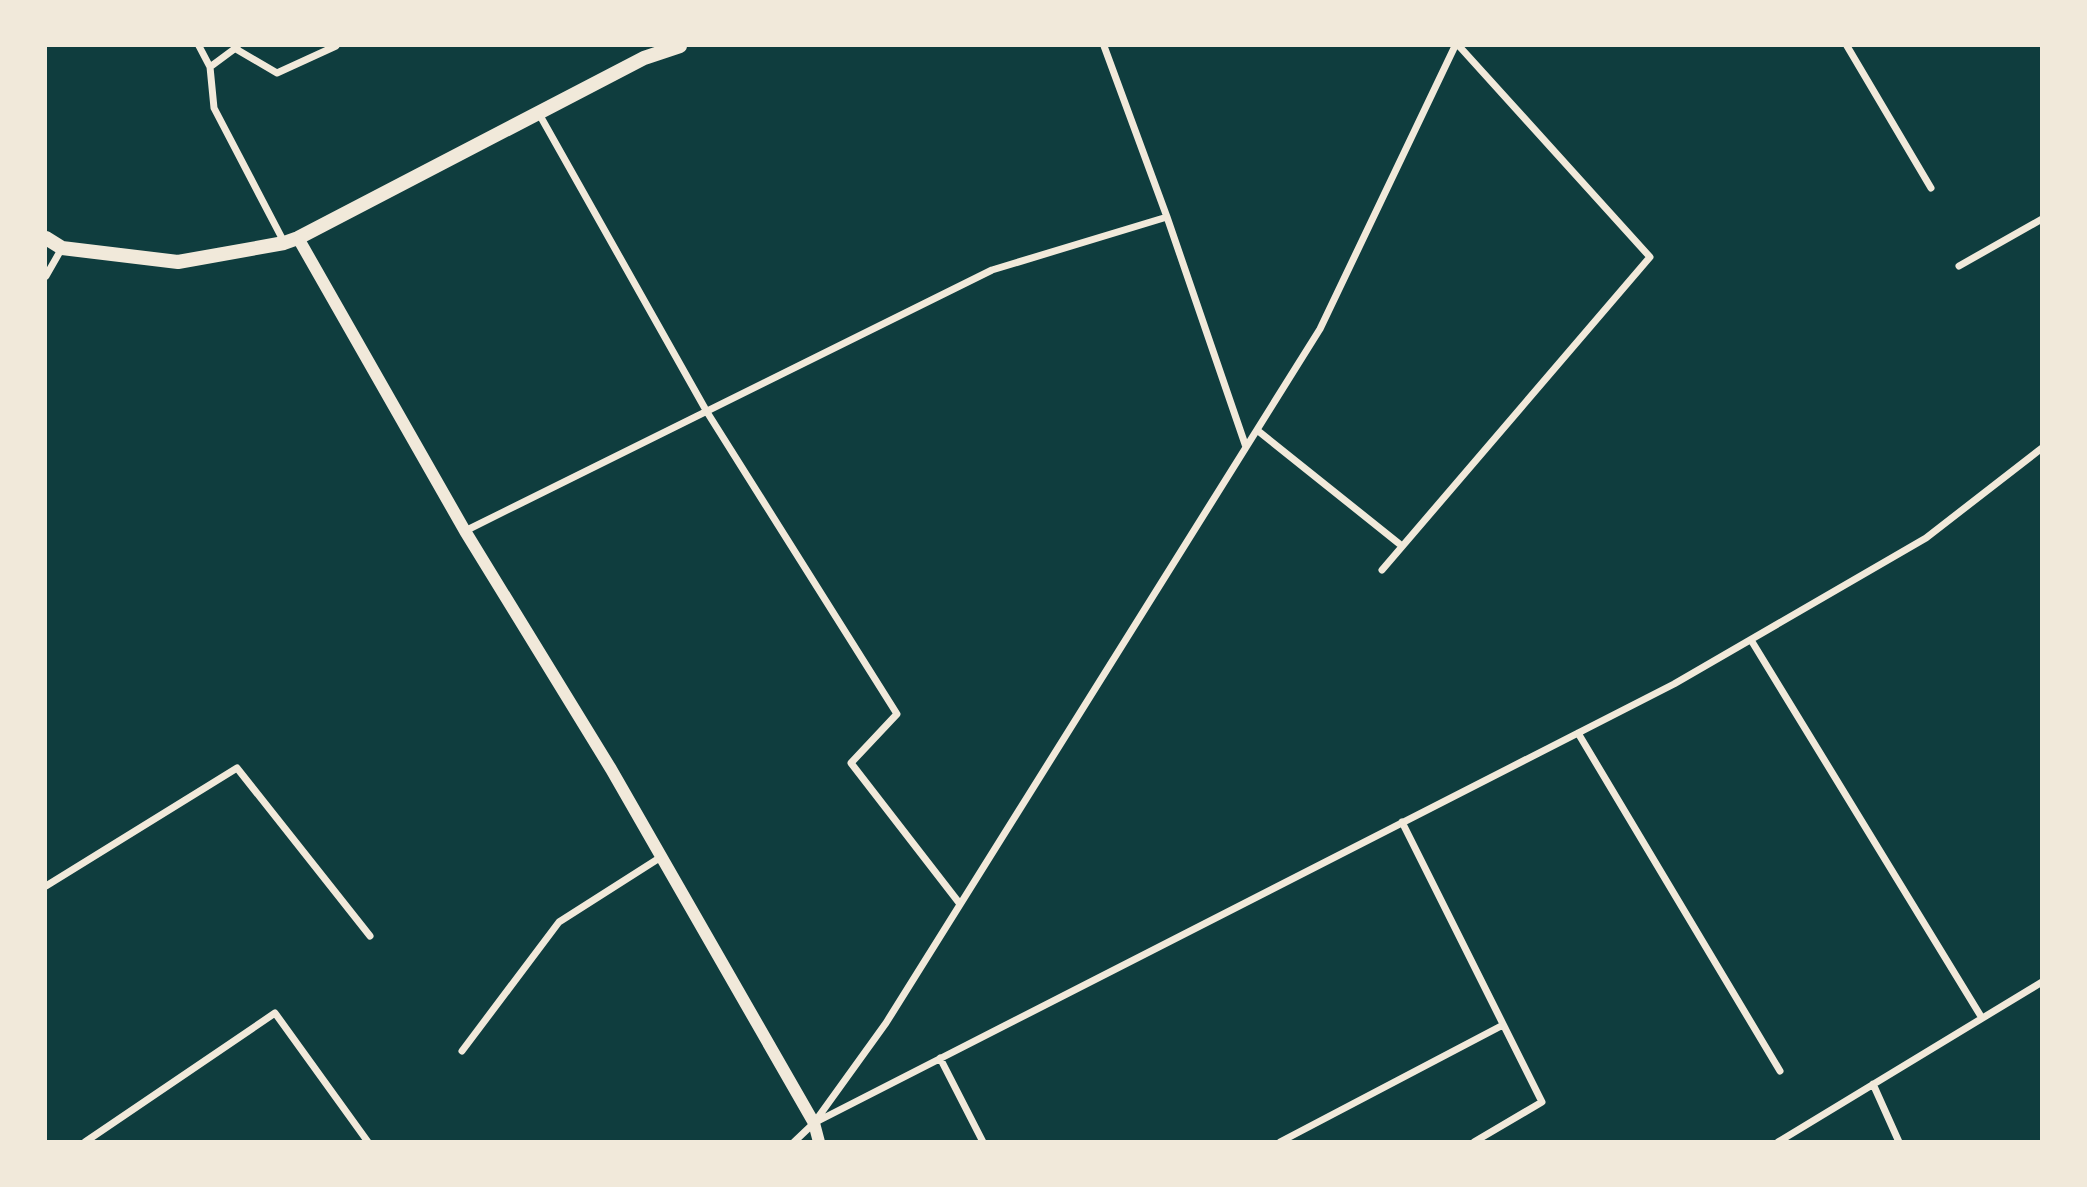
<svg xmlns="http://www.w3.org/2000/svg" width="2087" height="1187" font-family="Signika,sans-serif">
<rect width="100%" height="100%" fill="#0f3d3e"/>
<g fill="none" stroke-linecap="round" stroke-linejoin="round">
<path stroke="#f1e9da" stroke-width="7" d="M199 46 210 67 214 108 284 242
M1847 46 1931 188
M236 49 277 73 336 46
M210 67 237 47
M538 112 707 412 897 714 851 763 960 904
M1167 217 1246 447
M1959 266 2042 219
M46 276 62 248
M1257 430 1402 546
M465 531 992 270 1167 217 1104 46
M1382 570 1650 257 1459 46
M1751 640 1982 1018
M1578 733 1780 1071
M1402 822 1542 1102 1474 1142
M46 886 237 768 370 936
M462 1051 559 922 661 857
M940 1058 983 1142
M1873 1084 1899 1142
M814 1123 1674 684 1926 538 2042 448
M85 1142 275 1013 368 1142
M794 1142 814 1123 886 1023 1320 329 1455 46
M1280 1142 1503 1025
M1778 1142 2042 982"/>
<path stroke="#f1e9da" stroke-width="12" d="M298 238 465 531 611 769 814 1123 819 1142"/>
<path stroke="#f1e9da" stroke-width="14" d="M46 238 62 248 178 262 284 243 298 238 644 58 680 46"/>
</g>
<rect width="2087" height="1187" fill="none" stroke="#f1e9da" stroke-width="94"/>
</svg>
